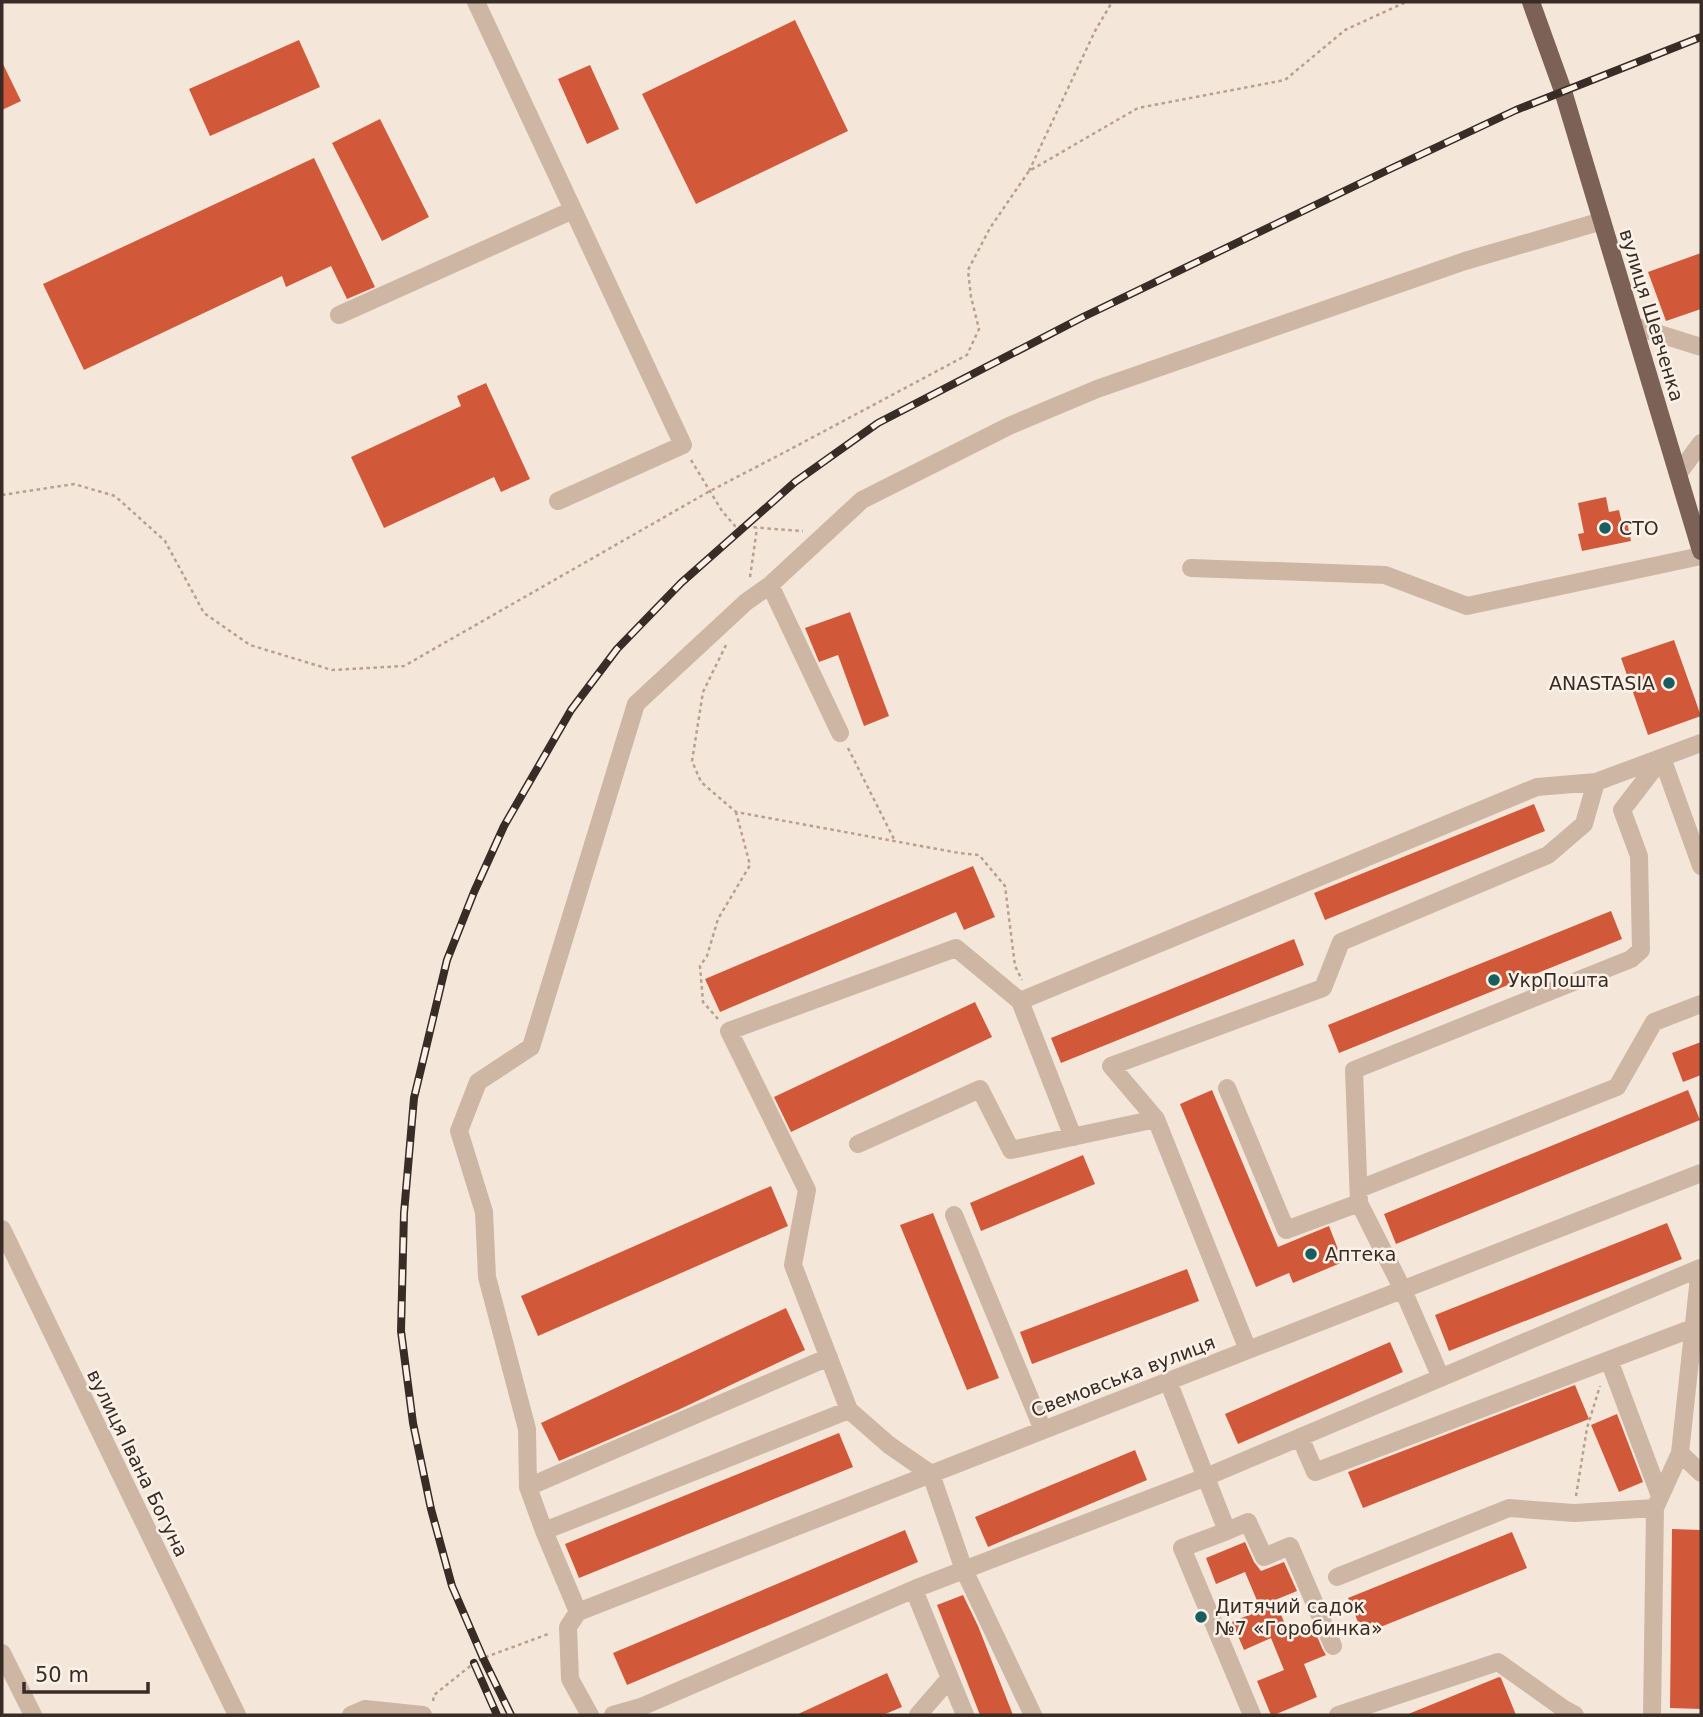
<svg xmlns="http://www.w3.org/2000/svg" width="1703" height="1717" font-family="'DejaVu Sans',sans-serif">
<rect width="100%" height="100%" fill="#f4e7da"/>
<path fill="#d2583a" d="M795 20 848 131 696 204 642 94Z
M299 40 320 87 210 136 189 89Z
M2 62 21 101 2 110Z
M590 65 619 129 587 144 558 79Z
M380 119 429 217 382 241 332 143Z
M314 158 375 287 347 299 331 266 286 287 282 276 84 370 43 284Z
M1701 253V309L1666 321 1648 272Z
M486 383 530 479 501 492 494 477 384 528 351 457 461 406 457 396Z
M1606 497 1609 512 1619 510 1622 523 1627 522 1631 541 1582 551 1578 534 1584 533 1578 503Z
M850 612 889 716 864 726 838 655 819 662 805 628Z
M1674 640 1701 716 1648 735 1621 658Z
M1534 804 1545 831 1325 920 1314 893Z
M973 866 995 917 964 930 956 912 720 1012 705 979Z
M1611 911 1622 939 1339 1053 1328 1025Z
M1294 939 1304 965 1061 1063 1051 1038Z
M975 1002 992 1037 791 1132 774 1097Z
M1701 1042V1075L1683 1082 1672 1053Z
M1212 1090 1278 1247 1329 1226 1343 1262 1293 1283 1289 1273 1256 1287 1180 1104Z
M1688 1090 1700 1120 1396 1244 1384 1214Z
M1083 1155 1095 1184 981 1231 970 1203Z
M771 1186 788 1226 538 1336 521 1296Z
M933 1213 999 1378 967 1390 900 1225Z
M1667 1223 1682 1259 1449 1351 1435 1315Z
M1187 1269 1199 1301 1032 1364 1020 1332Z
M786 1308 805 1350 678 1410 559 1461 541 1423Z
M1390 1342 1403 1372 1238 1444 1225 1414Z
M1575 1385 1589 1419 1363 1508 1348 1472Z
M1617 1414 1643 1482 1619 1492 1591 1425Z
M839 1433 853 1467 579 1578 565 1544Z
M1135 1450 1147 1480 988 1547 975 1517Z
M1672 1529 1701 1530V1709L1670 1708Z
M905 1530 918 1562 627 1685 613 1653Z
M1512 1532 1527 1568 1363 1634 1348 1598Z
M1245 1542 1254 1562 1261 1571 1284 1562 1297 1591 1275 1600 1289 1634 1312 1625 1323 1650 1326 1655 1304 1664 1317 1697 1274 1715H1271L1257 1681 1284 1670 1271 1638 1244 1650 1232 1622 1261 1610 1245 1572 1216 1584 1206 1558Z
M963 1595 978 1626 1013 1715H980L937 1605Z
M887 1673 902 1707 883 1715H796Z
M1499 1677 1501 1678 1516 1715H1406Z"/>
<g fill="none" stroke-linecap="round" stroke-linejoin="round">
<path stroke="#ba9f8f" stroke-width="2.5" stroke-dasharray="3.5 3.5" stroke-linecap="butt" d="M1029 171 1095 31 1112 2
M691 460 722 511 735 526 803 531
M2 495 74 484 115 496 165 541 204 613 250 645 332 670 404 666 710 491 787 451 967 355 979 329 971 297 968 270 990 228 1029 171 1138 108 1285 80 1345 30 1406 2
M750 577 757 528
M726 645 703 692 692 761 701 782 736 812 959 853 979 855 1005 886 1015 966 1022 980
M848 748 894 839
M718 1019 703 1002 700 966 707 956 718 919 750 865 736 812
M1576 1496 1587 1428 1600 1386
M433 1701 434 1695 474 1663 483 1658 551 1633"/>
<path stroke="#ceb6a5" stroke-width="18" d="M476 2 683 445 558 501
M339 315 573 210
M1634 326 1701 347
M1678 474 1701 443
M1191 568 1385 575 1467 606 1701 556
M770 585 862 500 1009 426 1097 389 1465 261 1602 221
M1662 758 1701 866
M1020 1001 1537 787 1596 782 1701 743
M1227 1088 1286 1230 1359 1203 1403 1290 1441 1378
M858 1144 980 1089 1011 1150 1156 1119
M1359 1189 1617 1087 1654 1022 1701 1004
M1359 1203 1354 1070 1631 959 1641 950 1639 856 1622 810 1662 758
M954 1215 1043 1430
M2 1229 237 1715
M1701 1268H1700L1680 1453 1701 1473
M1248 1350 1156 1119 1111 1066 1323 988 1341 942 1548 855 1584 824 1596 782
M1609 1360 1660 1496
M1168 1381 1227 1531 1182 1548 1252 1715
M1300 1437 1315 1472 1693 1328
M528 1487 527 1429 487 1277 484 1212 459 1131 478 1082 531 1047 636 704 746 602 770 585 840 733
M544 1531 528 1487 829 1357
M1227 1531 1248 1522 1264 1557 1290 1546 1333 1646
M1337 1577 1509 1508 1574 1513 1655 1508
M914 1590 965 1715
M578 1612 544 1531 849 1410
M2 1653 33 1715
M351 1715 365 1709 423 1715
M590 1715 570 1679 568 1627 578 1612 1701 1173
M613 1715 641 1707 917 1588 1206 1477 1700 1268
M918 1715 950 1678
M1033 1715 964 1570 931 1474 889 1445 849 1410 793 1265 807 1190 729 1031 956 948 1020 1001 1073 1137
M1338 1715 1498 1662 1564 1709 1575 1715
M1652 1715 1655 1508 1680 1453"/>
<path stroke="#7c6156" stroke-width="18" d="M1531 2 1563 91 1701 551"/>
<defs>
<path id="rail" d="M474 1663 497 1715
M511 1715 483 1658 452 1586 431 1509 413 1423 401 1331 404 1213 414 1098 447 960 474 892 504 826 571 710 617 649 681 583 795 482 878 423 1083 317 1390 169 1516 110 1701 37"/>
</defs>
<use href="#rail" stroke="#392c27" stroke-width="8"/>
<use href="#rail" stroke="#fbf1e7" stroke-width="5" stroke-dasharray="16" stroke-linecap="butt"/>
</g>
<g fill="#185d5f" stroke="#fbf1e7" stroke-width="2.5">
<circle cx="1605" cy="528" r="7"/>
<circle cx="1669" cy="683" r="7"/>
<circle cx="1494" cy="980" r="7"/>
<circle cx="1311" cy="1254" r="7"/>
<circle cx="1201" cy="1617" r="7"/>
</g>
<g text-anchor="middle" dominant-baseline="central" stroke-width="5" stroke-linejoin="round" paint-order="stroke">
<g font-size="19" fill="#392c27" stroke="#fbf1e7">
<text transform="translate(1652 315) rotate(73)">вулиця Шевченка</text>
<text transform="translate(1123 1376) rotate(-21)">Свемовська вулиця</text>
<text transform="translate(138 1463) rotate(64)">вулиця Івана Богуна</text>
</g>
<g font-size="19" fill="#392c27" stroke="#fbf1e7" text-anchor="start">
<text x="1619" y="528">СТО</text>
<text x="1655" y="683" text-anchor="end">ANASTASIA</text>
<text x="1508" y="980">УкрПошта</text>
<text x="1325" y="1254">Аптека</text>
<text x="1215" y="1606">Дитячий садок<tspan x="1215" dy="22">№7 «Горобинка»</tspan></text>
</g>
</g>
<rect width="1703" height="1717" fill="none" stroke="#392c27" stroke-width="7"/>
<path d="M24 1682v10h124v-10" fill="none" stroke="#392c27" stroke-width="3.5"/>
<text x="35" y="1682" font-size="21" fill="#392c27" stroke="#fbf1e7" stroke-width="5" paint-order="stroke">50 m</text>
</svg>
